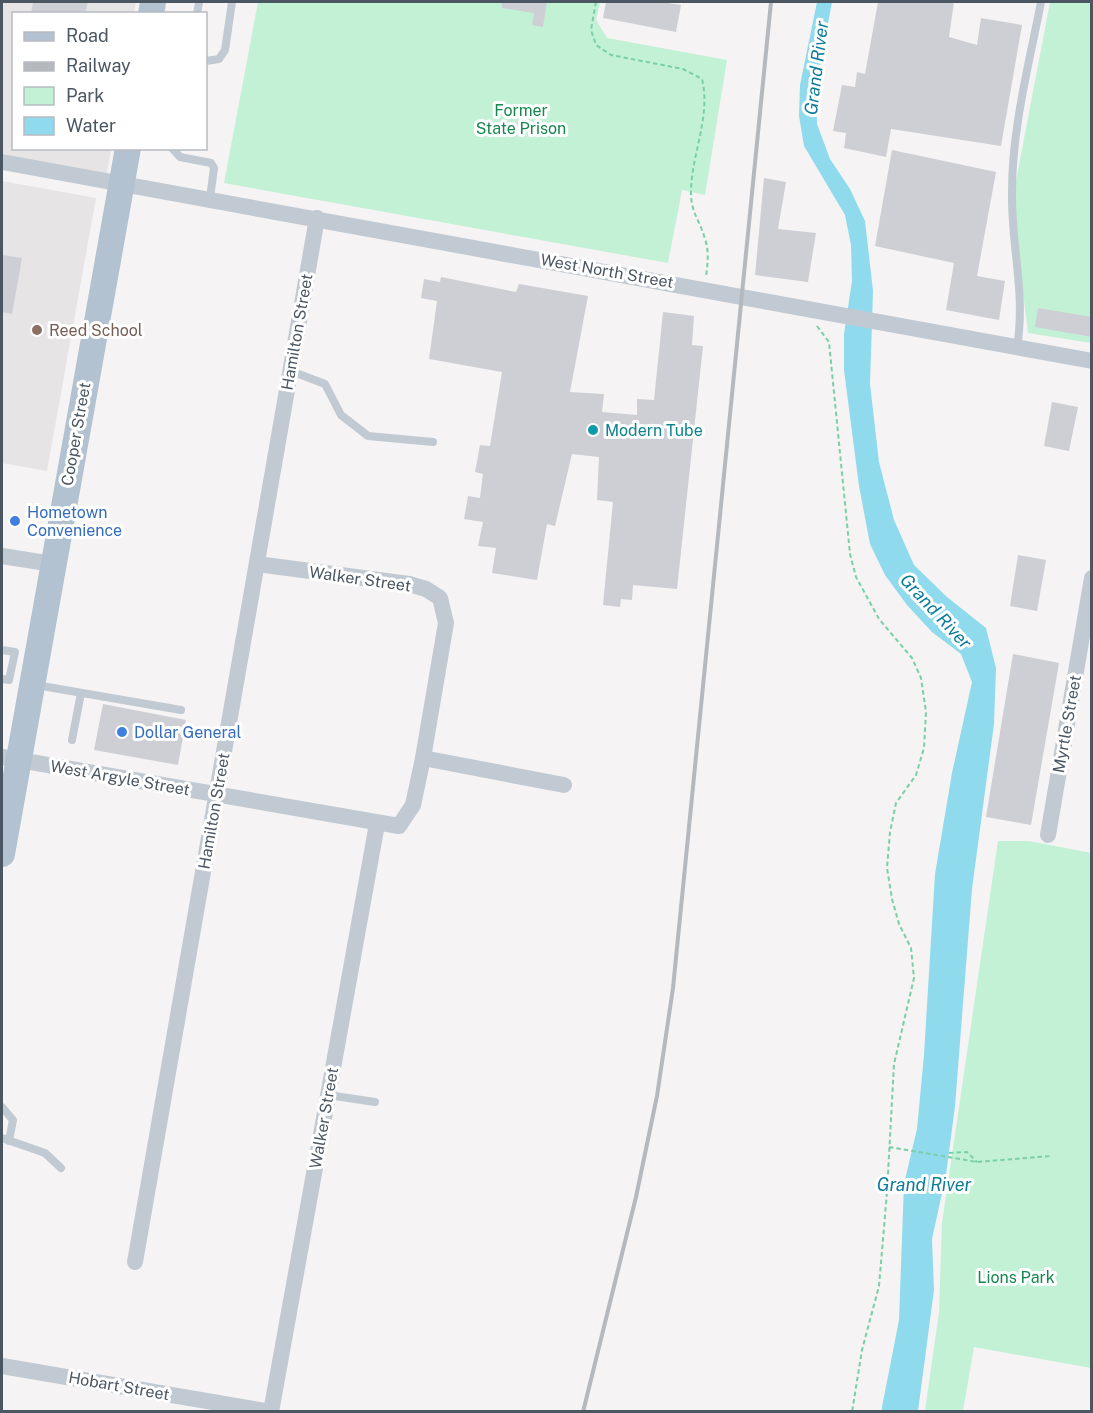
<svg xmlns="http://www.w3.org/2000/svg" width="1093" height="1413" font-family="'Public Sans',sans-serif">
<rect width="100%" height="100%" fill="#f5f3f3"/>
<path fill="#e6e4e5" d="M2 2H136L134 13 14 14V148L111 149 107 174 2 156Z
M2 181 96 198 47 471 2 463Z"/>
<path fill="#c3f1d5" d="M258 2H600L596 20 607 38 727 60 705 195 682 190 668 263 224 183Z
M1050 2H1091V343L1028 333 1012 202Z
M998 841H1029L1091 853V1368L974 1347 963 1411H925L939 1312 942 1223Z"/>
<path fill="#90daee" d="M817 2H832L816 88 817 124 830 159 850 189 865 221 873 291 870 384 879 462 894 520 914 565 947 597 986 628 996 668 994 724 972 889 955 1106 946 1175 932 1239 934 1290 918 1411H882V1407L899 1320 904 1184 917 1129 924 1055 935 874 952 773 972 682 961 654 932 632 907 605 885 575 870 544 859 486 844 370V334L852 281 851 245 845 215 804 146 799 116 800 85Z"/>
<path fill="#cdcfd5" d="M33 2H88L85 14H31Z
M502 2H547L543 27 532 25 534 13 502 8Z
M606 2H662L681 5 676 32 603 18Z
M878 2H954L949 37 977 45 981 18 1022 25 1001 146 891 129 886 157 844 148 846 133 833 131 842 85 855 87 857 72 865 74Z
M892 150 996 172 977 276 1005 281 999 320 946 310 954 263 875 246Z
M764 178 786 182 778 229 816 233 808 282 755 275Z
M2 255 22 258 12 314 2 312Z
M441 277 516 292 519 284 588 296 570 392 604 394 602 412 637 415V399L654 400 663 312 694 316 692 345 703 346 677 589 633 585 632 600 621 599 620 607 603 605 613 502 597 500 599 457 572 454 555 526 547 524 537 580 492 573 496 548 478 546 483 522 464 519 468 496 480 498 483 474 475 472 480 445 490 446 502 372 429 359 437 301 421 298 424 279 440 282Z
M1038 308 1092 317V337L1035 327Z
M1052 402 1078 407 1069 451 1044 446Z
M1018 555 1046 560 1037 611 1010 606Z
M1013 654 1059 663 1031 825 986 817Z
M103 704 186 720 178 765 94 750Z"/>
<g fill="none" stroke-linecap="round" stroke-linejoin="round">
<path stroke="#7ad0a6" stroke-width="2" stroke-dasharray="4.5 3" stroke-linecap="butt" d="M596 2 591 30 596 45 611 55 683 69 702 79C711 116 692 153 691 190 690 212 700 220 705 239 709 251 708 263 706 276
M817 326 829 342 850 554 856 577 879 619 912 658 921 678 926 712 924 748 916 775 896 803 890 832 887 868 892 899 899 924 911 948 914 978 894 1064 887 1192 879 1286 862 1350 852 1412
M889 1147 977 1162 1051 1156
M949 1153 967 1152 977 1162"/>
<path stroke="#c1cad2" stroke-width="8" d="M197 14 199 2
M206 61 219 59 225 50 232 2
M172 148 180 157 211 163 214 168 210 198
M1017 347C1026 292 1011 247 1012 192 1012 128 1029 64 1041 2
M291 371 325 384 341 415 368 436 433 442
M2 650 15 652 9 680 2 679
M36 685 181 710
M72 740 81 693
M328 1095 375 1102
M2 1107 13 1120 9 1141
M2 1138 45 1153 61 1168"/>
<path stroke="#c1cad2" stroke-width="16" d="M2 162 1092 361
M2 556 53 564
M2 757 399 826 413 805 423 758 446 623 440 598 426 589 409 584 257 564
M423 758 564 785
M1048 835 1092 578
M135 1262 317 218
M2 1366 271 1412
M271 1412 377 824"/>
<path stroke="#b3c2d1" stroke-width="26" d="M151 14 153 2
M2 854 128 148"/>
<path stroke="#b5b8bd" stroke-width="4" d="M583 1412 636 1197 657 1096 673 988 771 2"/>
</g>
<circle fill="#8d6e63" stroke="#fff" stroke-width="2" cx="37" cy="330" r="6"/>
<circle fill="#0f9aa8" stroke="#fff" stroke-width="2" cx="593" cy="430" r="6"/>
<g fill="#3f7fe0" stroke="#fff" stroke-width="2">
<circle cx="15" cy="521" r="6"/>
<circle cx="122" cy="732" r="6"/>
</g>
<g text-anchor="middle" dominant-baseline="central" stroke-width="6" stroke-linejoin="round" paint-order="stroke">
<g font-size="16" fill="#17864f" stroke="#fff">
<text x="521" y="110">Former<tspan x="521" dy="18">State Prison</tspan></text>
<text x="1016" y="1277">Lions Park</text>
</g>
<g font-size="16" fill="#4a5661" stroke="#fff">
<text transform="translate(607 271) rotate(10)">West North Street</text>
<text transform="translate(297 332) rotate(-80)">Hamilton Street</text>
<text transform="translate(76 434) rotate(-80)">Cooper Street</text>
<text transform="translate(360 579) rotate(8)">Walker Street</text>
<text transform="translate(1067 724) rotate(-80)">Myrtle Street</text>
<text transform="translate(120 778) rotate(10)">West Argyle Street</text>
<text transform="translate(214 811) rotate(-80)">Hamilton Street</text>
<text transform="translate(324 1118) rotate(-80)">Walker Street</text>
<text transform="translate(119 1386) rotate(10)">Hobart Street</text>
</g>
<g font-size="16" fill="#785e54" stroke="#fff" text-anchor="start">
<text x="49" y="330">Reed School</text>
</g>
<g font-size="16" fill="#0d838f" stroke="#fff" text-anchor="start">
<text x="605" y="430">Modern Tube</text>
</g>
<g font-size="16" fill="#366cbe" stroke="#fff" text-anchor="start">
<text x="27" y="512">Hometown<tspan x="27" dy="18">Convenience</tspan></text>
<text x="134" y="732">Dollar General</text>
</g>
<g font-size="18" font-style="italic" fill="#0c7c9b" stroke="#fff">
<text transform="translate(816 68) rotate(-83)">Grand River</text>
<text transform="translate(936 611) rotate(47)">Grand River</text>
<text x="924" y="1184">Grand River</text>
</g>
</g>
<rect width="1093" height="1413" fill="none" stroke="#4a5661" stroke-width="6"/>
<rect x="12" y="12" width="195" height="138" fill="#ffffff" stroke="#b7bbc0" stroke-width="1.5"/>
<rect x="24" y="32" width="30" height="9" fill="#b3c2d1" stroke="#b7bbc0" stroke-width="1.5"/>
<text x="66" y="42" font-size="18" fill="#4a5661">Road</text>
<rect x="24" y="62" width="30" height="9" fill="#b5b8bd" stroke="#b7bbc0" stroke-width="1.5"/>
<text x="66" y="72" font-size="18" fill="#4a5661">Railway</text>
<rect x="24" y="87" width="30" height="18" fill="#c3f1d5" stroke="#b7bbc0" stroke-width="1.5"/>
<text x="66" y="102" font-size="18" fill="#4a5661">Park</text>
<rect x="24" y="117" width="30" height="18" fill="#90daee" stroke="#b7bbc0" stroke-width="1.5"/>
<text x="66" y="132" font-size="18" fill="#4a5661">Water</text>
</svg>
